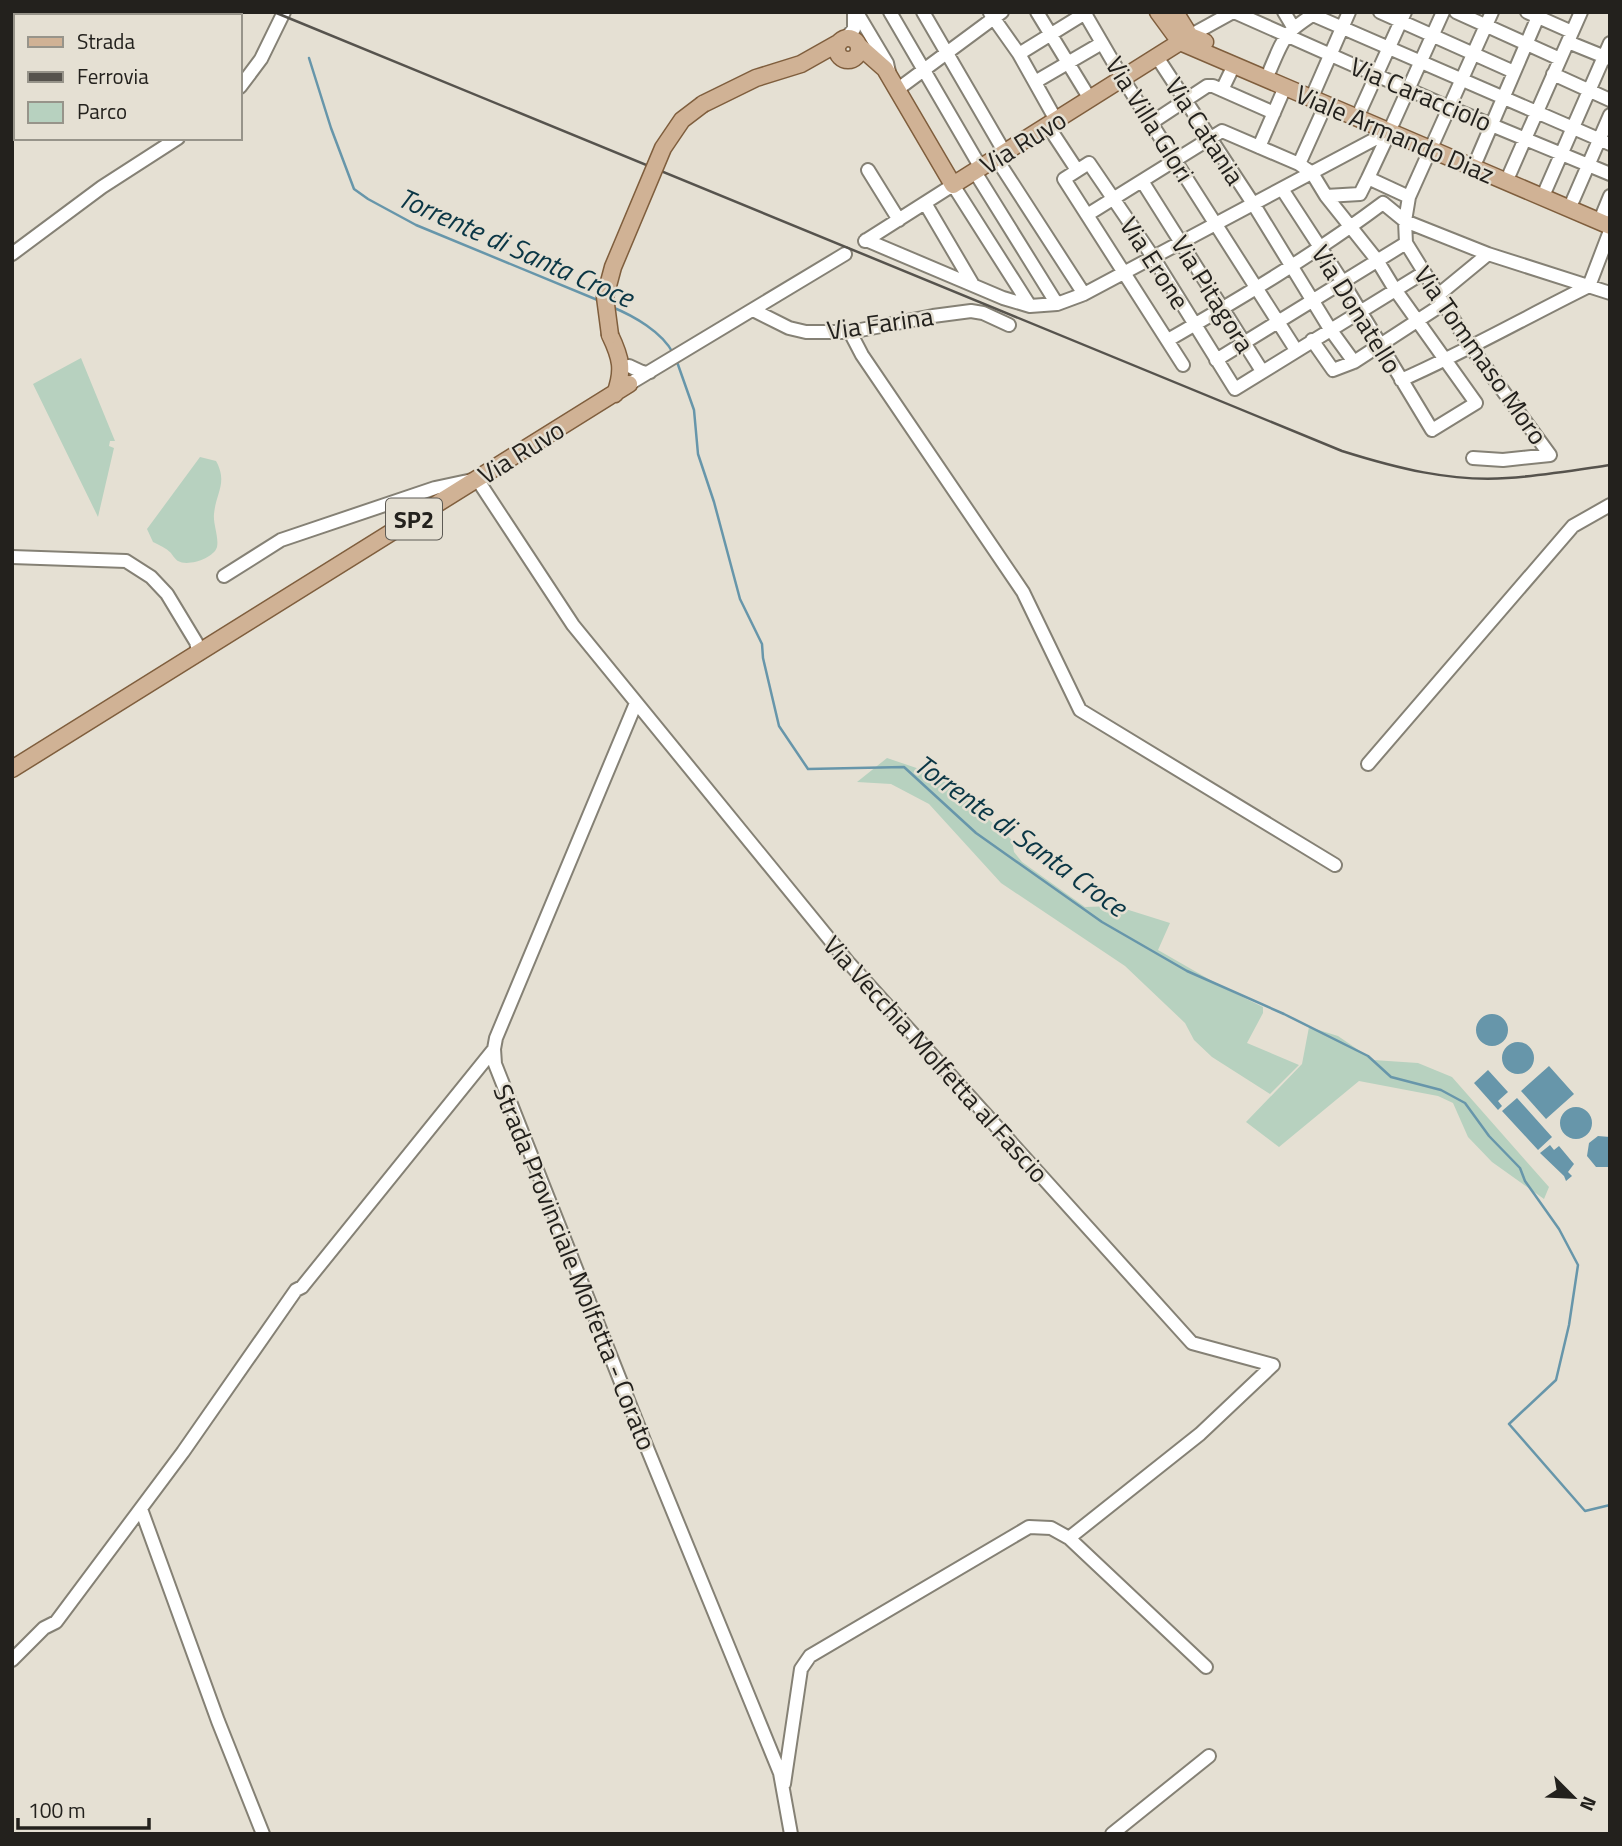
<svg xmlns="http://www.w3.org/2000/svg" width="1622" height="1846" font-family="'Titillium Web',sans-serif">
<rect width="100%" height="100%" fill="#e5e0d3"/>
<path fill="#b7d1bf" d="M81 358 115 441H110L109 446 114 448 98 517 33 384Z
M200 457 216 461C228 483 216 492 214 514 213 524 219 537 217 547 214 558 188 567 178 561 177 561 172 555 171 553 166 548 159 545 153 542L147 529Z
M887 758 943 777 980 812 1012 840 1014 852 1022 862 1085 907 1116 906 1170 923 1158 950 1226 989 1263 1007V1013L1247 1043 1299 1065 1270 1094 1212 1057 1194 1040 1185 1023 1125 966 1001 883 929 804 891 784 857 782Z
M1309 1027 1338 1036 1373 1060 1418 1063 1452 1077 1549 1187 1544 1199 1492 1162 1468 1137 1453 1103 1438 1096 1359 1081 1279 1147 1246 1122 1302 1064Z"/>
<path fill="#6796aa" d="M1476 1030a16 16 0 1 1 32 0a16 16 0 1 1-32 0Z
M1502 1058a16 16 0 1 1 32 0a16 16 0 1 1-32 0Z
M1549 1066 1574 1094 1546 1119 1521 1091Z
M1488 1070 1508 1092 1498 1101 1502 1106 1498 1110 1474 1083Z
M1517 1098 1552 1137 1538 1150 1502 1111Z
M1560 1123a16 16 0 1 1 32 0a16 16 0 1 1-32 0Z
M1598 1136 1610 1137V1167H1596L1587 1156 1589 1143Z
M1550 1145 1554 1150 1559 1146 1574 1164 1568 1172 1572 1176 1566 1181 1564 1176 1540 1153Z"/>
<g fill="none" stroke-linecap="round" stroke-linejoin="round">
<path stroke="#6796aa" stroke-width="2.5" d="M309 58 331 128 354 189 368 199 416 225 600 301
M612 307C634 316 662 332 673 353
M676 359 694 410 698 454 714 502 740 599 762 644 763 658 779 726 808 769 904 767 976 833 1102 922 1187 971 1284 1014 1368 1056 1391 1077 1441 1090 1465 1103 1489 1136 1520 1168 1525 1181 1559 1229 1578 1265 1569 1325 1556 1380 1509 1424 1585 1511 1610 1505"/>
<defs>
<path id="minor" d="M890 12 981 168
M923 12 1005 153
M1037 12 1090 99
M1084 12 1123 79 1296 350
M1234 12 1448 107 1610 174
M1284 12 1293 27
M1380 12 1514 72
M1456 12 1560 59
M1527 12 1572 32
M990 13 1019 54 1056 120
M1313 15 1610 144
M859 16 887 63 889 72
M846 38 854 29V13
M1184 39 1233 12
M1568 42 1610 59
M1019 54 1087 12
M1157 57 1254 205 1330 329 1354 362
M1270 70C1285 35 1284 33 1317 12
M1553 74 1610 100
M1035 82 1102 43
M240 87 261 59 284 12
M898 89 1002 12
M1222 90 1234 65
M1315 90 1349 12
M1361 109 1405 12
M1151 123 1207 86H1213L1274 113
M1393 123 1443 12
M1048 126 1077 170
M1259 147 1285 87
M996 158 1084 294
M1477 159 1540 12
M1299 164 1326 104
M868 170 899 220
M975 172 1057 304
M1510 173 1581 12
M1368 178 1390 131
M1142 181 1262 371
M1282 189 1342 281 1432 430 1476 403 1394 288 1377 260 1326 196 1360 194 1368 178 1409 197 1405 221 1406 243 1470 346 1550 455 1503 460 1473 458
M1546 189 1610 43
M1409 197 1492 12
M1573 200 1610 115
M925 203 972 283
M1603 213 1610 196
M1087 215 1222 131 1299 164 1312 173 1326 196
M866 240 1003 298 1030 306 1057 304 1084 294 1390 131
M865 241 953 185 1030 306
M12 254 102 187 178 138
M1437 296 1488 254
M753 310 789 328 806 332H850L933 316 971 311 983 313 1009 325
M850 332 862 355 1023 592 1080 710 1335 865
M1168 340C1241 298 1315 254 1383 203L1405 221 1488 254 1610 293
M1312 340 1333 370 1354 362 1443 304
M1216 360 1406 243
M1183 365 1064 179 1089 163 1153 257 1235 389 1423 273
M629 366 644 373 650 372
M1401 380C1465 352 1526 317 1589 286L1610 231
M629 384 845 254
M12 557 126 561 151 577 167 594 196 642 199 654
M224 576 281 540 435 488 477 479 573 625 848 962 1192 1343 1273 1365
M636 703 496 1038 494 1049 495 1064 645 1443 780 1773 791 1834
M1368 764 1573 526 1610 505
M141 1509 218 1721 263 1834
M1069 1538 1206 1667
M12 1660 44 1628 56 1622 183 1452 296 1290 302 1287 494 1049
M784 1784 801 1669 810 1656 1029 1527 1051 1528 1069 1538 1200 1434 1273 1365
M1112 1834 1209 1756"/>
<path id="major" d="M1158 12 1180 42 1610 226
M1175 12 1190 36 1205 42
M837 49a11 11 0 1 1 22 0a11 11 0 1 1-22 0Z
M859 46 885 69 953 185 1180 42
M703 104 756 78 801 64 840 42
M610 335C621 358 624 370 615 394
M12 769 629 384"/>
</defs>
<use href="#minor" stroke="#858175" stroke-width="16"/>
<use href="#major" stroke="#7f5e3d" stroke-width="19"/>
<use href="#minor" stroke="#fff" stroke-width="12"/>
<use href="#major" stroke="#d0b295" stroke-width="16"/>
<path stroke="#56534d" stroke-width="2.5" d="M274 12 1342 451C1396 468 1451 482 1507 478 1541 476 1576 470 1610 465"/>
<defs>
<path id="major-bridge" d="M610 335 605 297 613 267 663 148 682 120 703 104"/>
</defs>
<use href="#major-bridge" stroke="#7f5e3d" stroke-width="19" stroke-linecap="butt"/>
<use href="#major-bridge" stroke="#d0b295" stroke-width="16"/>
</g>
<g text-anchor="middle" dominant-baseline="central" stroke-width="5" stroke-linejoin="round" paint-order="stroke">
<rect fill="#e5e0d3" stroke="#5d5a54" stroke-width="2" x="386" y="498.5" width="56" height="41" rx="5"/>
<g font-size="24" font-weight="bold" fill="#23211d">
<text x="414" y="519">SP2</text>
</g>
<g font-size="26" fill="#23211d" stroke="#e5e0d3">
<text transform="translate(1421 94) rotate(23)">Via Caracciolo</text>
<text transform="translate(1150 119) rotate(58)">Via Villa Glori</text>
<text transform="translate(1205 131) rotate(57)">Via Catania</text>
<text transform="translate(1395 134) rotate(23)">Viale Armando Diaz</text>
<text transform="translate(1023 142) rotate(-32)">Via Ruvo</text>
<text transform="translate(1155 263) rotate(57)">Via Erone</text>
<text transform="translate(1213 294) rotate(58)">Via Pitagora</text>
<text transform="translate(1357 309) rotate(58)">Via Donatello</text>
<text transform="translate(880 323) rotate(-8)">Via Farina</text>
<text transform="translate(1481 355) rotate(55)">Via Tommaso Moro</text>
<text transform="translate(521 452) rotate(-32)">Via Ruvo</text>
<text transform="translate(936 1059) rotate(48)">Via Vecchia Molfetta al Fascio</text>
<text transform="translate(575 1267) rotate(68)">Strada Provinciale Molfetta - Corato</text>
</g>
<g font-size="28" font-style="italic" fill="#0a3645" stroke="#e5e0d3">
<text transform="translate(516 247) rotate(24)">Torrente di Santa Croce</text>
<text transform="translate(1021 835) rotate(36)">Torrente di Santa Croce</text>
</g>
</g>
<rect width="1622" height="1846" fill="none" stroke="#23211d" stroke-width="28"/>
<rect x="14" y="14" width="228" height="126" fill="#e5e0d3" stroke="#97948a" stroke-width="2"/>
<rect x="28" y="37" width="35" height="10" fill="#d0b295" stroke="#97948a" stroke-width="2"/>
<text x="77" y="49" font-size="21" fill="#23211d">Strada</text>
<rect x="28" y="72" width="35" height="10" fill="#56534d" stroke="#97948a" stroke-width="2"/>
<text x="77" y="84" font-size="21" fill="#23211d">Ferrovia</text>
<rect x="28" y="102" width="35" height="21" fill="#b7d1bf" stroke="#97948a" stroke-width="2"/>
<text x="77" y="119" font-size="21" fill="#23211d">Parco</text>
<g transform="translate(1573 1797) rotate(114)" stroke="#e5e0d3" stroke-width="5" paint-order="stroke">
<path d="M0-5L12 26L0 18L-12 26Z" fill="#23211d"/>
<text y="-10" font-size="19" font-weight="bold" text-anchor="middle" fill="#23211d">N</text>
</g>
<path d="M18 1818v10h131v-10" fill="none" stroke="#23211d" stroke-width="3.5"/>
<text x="28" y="1818" font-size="21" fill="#23211d" stroke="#e5e0d3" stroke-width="5" paint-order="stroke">100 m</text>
</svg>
